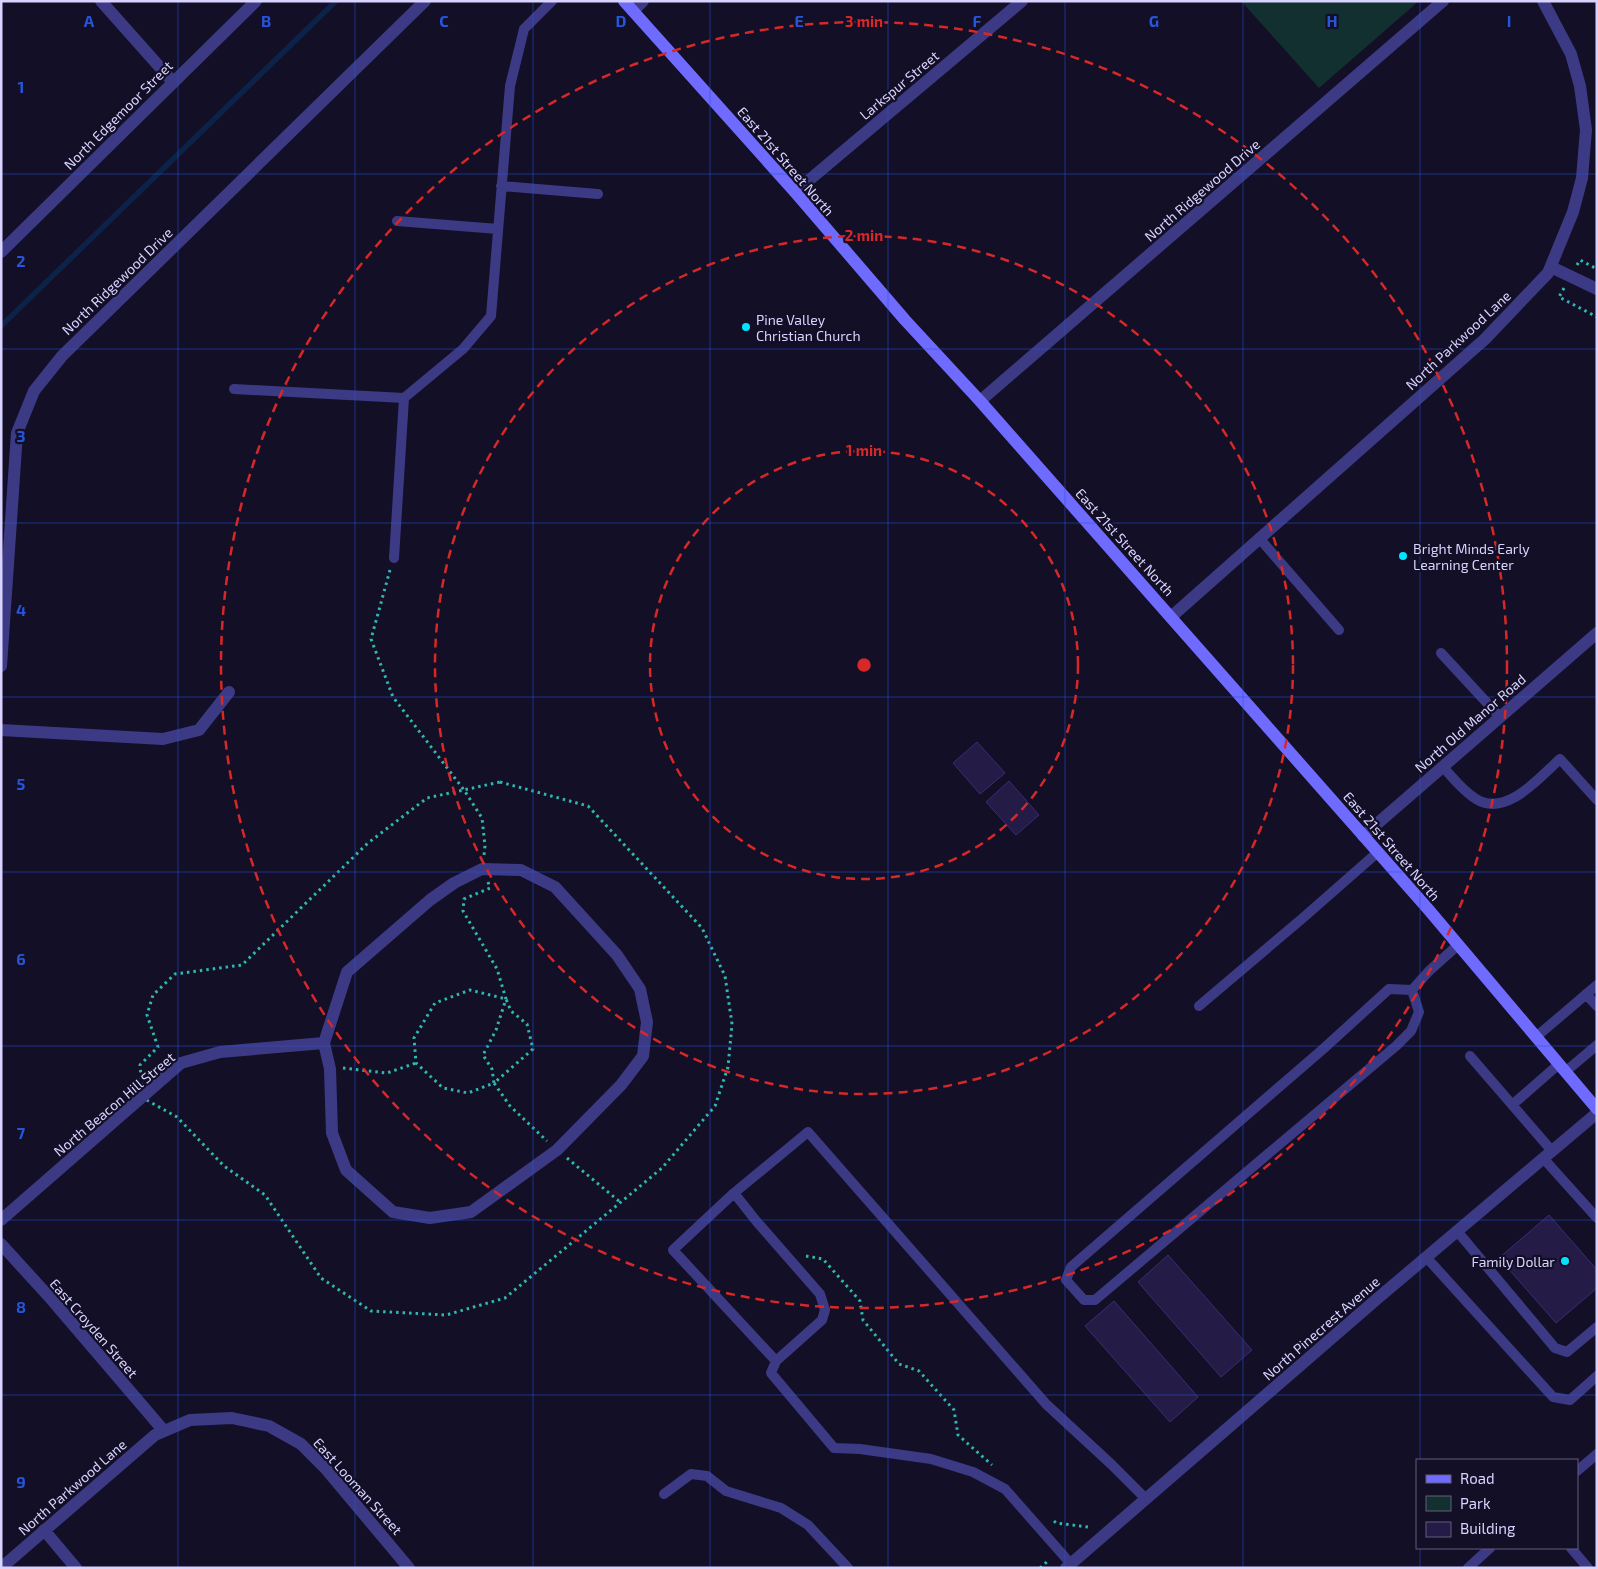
<svg xmlns="http://www.w3.org/2000/svg" width="1598" height="1569" font-family="'Exo 2',sans-serif">
<rect width="100%" height="100%" fill="#130f26"/>
<path fill="#12302f" d="M1241 1H1419L1319 88Z"/>
<g fill="none" stroke-linecap="round" stroke-linejoin="round">
<path stroke="#0c2248" stroke-width="5.5" d="M1 326 336 1"/>
</g>
<path fill="#241b47" stroke="#3b2d73" d="M977 742 1005 773 980 794 953 763Z
M1009 781 1039 815 1016 835 986 802Z
M1549 1215 1597 1270V1288L1556 1323 1499 1258Z
M1168 1255 1252 1350 1221 1377 1138 1282Z
M1114 1301 1198 1397 1170 1422 1085 1326Z"/>
<g fill="none" stroke-linecap="round" stroke-linejoin="round">
<path stroke="#2fb8b0" stroke-width="3" stroke-dasharray="2.5 4" stroke-linecap="butt" d="M1577 265 1580 260 1597 269
M1564 288 1559 297 1597 317
M390 570 371 639 393 697 464 790 482 818 485 846 484 855
M500 782 588 806 702 928 725 976 732 1024 728 1067 715 1106 662 1168 505 1298 446 1315 371 1311 321 1278 265 1195 224 1166 177 1117 143 1098 140 1065 158 1047 147 1015 153 995 175 974 242 965 368 843 427 798Z
M488 882 490 888 464 899 463 911 497 969 506 999 496 1030 483 1055 492 1069 494 1083 468 1093 443 1088 416 1063 414 1038 435 1003 470 990 506 999 511 1011 527 1024 533 1049 494 1083 510 1106 547 1141
M343 1068 387 1073 416 1063
M567 1158 620 1202
M806 1256 823 1259 860 1301 863 1320 899 1364 919 1371 954 1410 958 1435 992 1465
M1054 1521 1056 1523 1088 1527
M1040 1568 1049 1560"/>
<path stroke="#3d3a85" stroke-width="10" d="M501 186 598 194
M397 221 498 229
M234 389 404 398
M1259 538 1339 630
M394 558 404 398 463 349 491 316 510 86 524 29 552 1
M1441 653 1500 717
M1443 767C1453 778 1463 791 1476 799 1506 818 1540 777 1560 759L1597 800
M1412 990 1389 989 1322 1050 1071 1267 1066 1280 1084 1300H1095L1396 1046 1411 1031 1419 1012 1412 990 1429 971 1458 945
M1586 994 1597 1006
M1199 1006 1304 917 1378 852
M1536 1037 1597 985
M1470 1056 1552 1151
M1565 1072 1597 1045
M1512 1105 1559 1064
M1543 1158 1597 1218
M734 1193 673 1250 776 1361
M1457 1231 1555 1348 1567 1352 1597 1327
M1426 1257 1553 1397 1570 1400 1597 1376
M1577 1471 1597 1454
M664 1494 691 1474 707 1476 726 1491 781 1508 808 1525 848 1568
M1571 1548 1588 1568
M1071 1564 1005 1489 973 1472 931 1459 860 1449 834 1448 771 1373 776 1361 822 1320 825 1310 820 1294 757 1222 734 1193 808 1132 1046 1404 1111 1464 1146 1499
M1468 1568 1490 1548"/>
<path stroke="#3d3a85" stroke-width="12" d="M101 1 173 82
M633 11 643 1
M795 192 1022 1
M1 252 256 1
M1551 267 1597 289
M980 401 1443 1
M1171 617 1485 339 1548 273 1573 212 1582 178 1586 130 1580 86 1571 54 1543 1
M1 666 17 433 34 391 62 356 425 1
M1 730 163 739 199 730 229 692
M1363 836 1597 633
M1 1220 181 1063 220 1052 324 1043 330 1069 332 1133 346 1170 393 1212 430 1218 471 1212 557 1150 621 1085 643 1056 647 1022 640 989 617 955 555 887 521 870 482 869 454 883 430 900 347 972 324 1043
M1 1244 52 1300 164 1431
M44 1530 76 1568
M1 1568 155 1435 190 1420 232 1418 269 1426 301 1444 325 1468 409 1568
M1066 1568 1378 1298 1597 1113"/>
<path stroke="#6f6bff" stroke-width="12" d="M624 1 795 192 905 320 980 401 1428 909 1597 1109"/>
</g>
<path fill="none" stroke="#2655da" stroke-width="1" stroke-opacity="0.55" d="M178 1V1568M355 1V1568M533 1V1568M710 1V1568M888 1V1568M1065 1V1568M1243 1V1568M1420 1V1460M1 174H1597M1 349H1597M1 523H1597M1 697H1597M1 872H1597M1 1046H1597M1 1220H1597M1 1395H1597M1420 1548V1568"/>
<g fill="none" stroke="#d62828" stroke-width="2.5" stroke-dasharray="9 6">
<circle cx="864" cy="665" r="214"/>
<circle cx="864" cy="665" r="429"/>
<circle cx="864" cy="665" r="643"/>
</g>
<g fill="#00e5ff" stroke="#130f26" stroke-width="2">
<circle cx="746" cy="327" r="5"/>
<circle cx="1403" cy="556" r="5"/>
<circle cx="1565" cy="1261" r="5"/>
</g>
<g text-anchor="middle" dominant-baseline="central" stroke-width="4.5" stroke-linejoin="round" paint-order="stroke">
<g font-size="14" fill="#d9d4ff" stroke="#130f26">
<text transform="translate(899 85) rotate(-40)">Larkspur Street</text>
<text transform="translate(118 115) rotate(-45)">North Edgemoor Street</text>
<text transform="translate(786 161) rotate(49)">East 21st Street North</text>
<text transform="translate(1202 190) rotate(-41)">North Ridgewood Drive</text>
<text transform="translate(117 281) rotate(-44)">North Ridgewood Drive</text>
<text transform="translate(1458 340) rotate(-43)">North Parkwood Lane</text>
<text transform="translate(1125 542) rotate(48)">East 21st Street North</text>
<text transform="translate(1470 723) rotate(-41)">North Old Manor Road</text>
<text transform="translate(1392 846) rotate(49)">East 21st Street North</text>
<text transform="translate(114 1104) rotate(-40)">North Beacon Hill Street</text>
<text transform="translate(94 1328) rotate(49)">East Croyden Street</text>
<text transform="translate(1321 1328) rotate(-41)">North Pinecrest Avenue</text>
<text transform="translate(358 1486) rotate(48)">East Looman Street</text>
<text transform="translate(72 1487) rotate(-41)">North Parkwood Lane</text>
</g>
<g font-size="14" fill="#d9d4ff" stroke="#130f26" text-anchor="start">
<text x="756" y="319">Pine Valley<tspan x="756" dy="16">Christian Church</tspan></text>
<text x="1413" y="548">Bright Minds Early<tspan x="1413" dy="16">Learning Center</tspan></text>
<text x="1555" y="1261" text-anchor="end">Family Dollar</text>
</g>
</g>
<g font-size="16" text-anchor="middle" font-weight="bold" fill="#2655da" stroke="#130f26" stroke-width="4.5" stroke-linejoin="round" paint-order="stroke">
<text x="89" y="27">A</text>
<text x="266" y="27">B</text>
<text x="444" y="27">C</text>
<text x="621" y="27">D</text>
<text x="799" y="27">E</text>
<text x="977" y="27">F</text>
<text x="1154" y="27">G</text>
<text x="1332" y="27">H</text>
<text x="1509" y="27">I</text>
<text x="21" y="93">1</text>
<text x="21" y="267">2</text>
<text x="21" y="442">3</text>
<text x="21" y="616">4</text>
<text x="21" y="790">5</text>
<text x="21" y="965">6</text>
<text x="21" y="1139">7</text>
<text x="21" y="1313">8</text>
<text x="21" y="1488">9</text>
</g>
<circle cx="864" cy="665" r="8" fill="#d62828" stroke="#130f26" stroke-width="2.5"/>
<g font-size="15" text-anchor="middle" font-weight="bold" fill="#d62828" stroke="#130f26" stroke-width="4.5" stroke-linejoin="round" paint-order="stroke">
<text x="864" y="27">3 min</text>
<text x="864" y="241">2 min</text>
<text x="864" y="456">1 min</text>
</g>
<rect width="1598" height="1569" fill="none" stroke="#d9d4ff" stroke-width="5"/>
<rect x="1416" y="1459" width="162" height="90" fill="#130f26" stroke="#625e7d"/>
<rect x="1426" y="1475" width="25" height="8" fill="#6f6bff" stroke="#625e7d"/>
<text x="1460" y="1484" font-size="15" fill="#d9d4ff">Road</text>
<rect x="1426" y="1496" width="25" height="15" fill="#12302f" stroke="#625e7d"/>
<text x="1460" y="1509" font-size="15" fill="#d9d4ff">Park</text>
<rect x="1426" y="1522" width="25" height="15" fill="#241b47" stroke="#625e7d"/>
<text x="1460" y="1534" font-size="15" fill="#d9d4ff">Building</text>
</svg>
